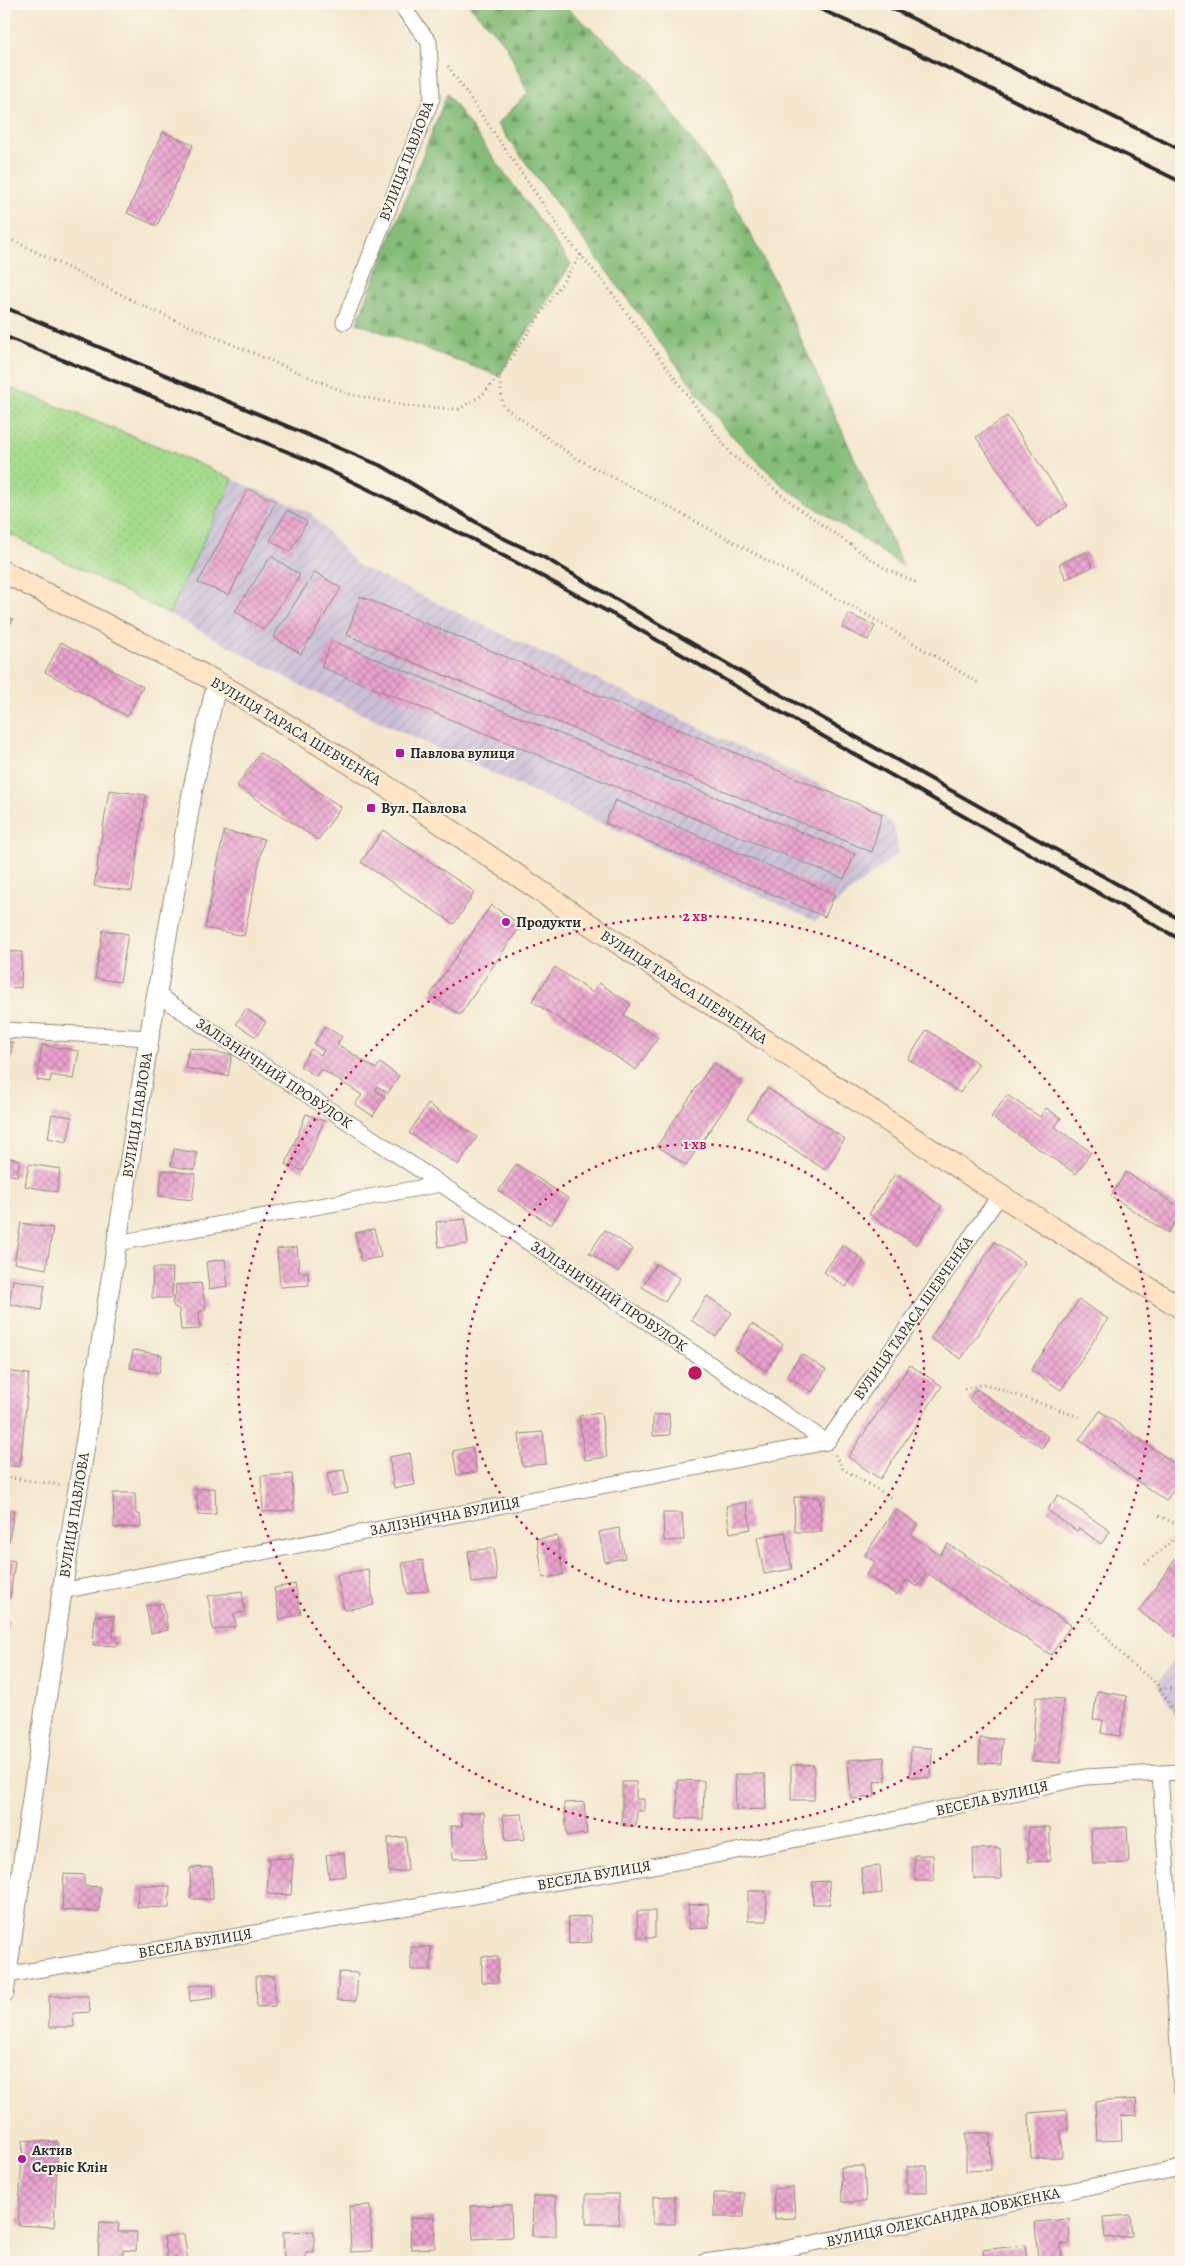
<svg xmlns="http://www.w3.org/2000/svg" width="1185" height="2266" font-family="Alegreya,serif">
<defs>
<pattern id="industrial-furrows" width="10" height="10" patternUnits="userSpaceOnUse" patternTransform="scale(1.25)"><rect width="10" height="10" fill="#cabfd7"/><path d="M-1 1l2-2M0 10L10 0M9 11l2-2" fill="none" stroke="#aea4b9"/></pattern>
<pattern id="forest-firs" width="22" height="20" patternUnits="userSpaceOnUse" patternTransform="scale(1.25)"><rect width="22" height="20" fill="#84bc78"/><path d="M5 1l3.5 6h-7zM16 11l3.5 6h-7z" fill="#6c9963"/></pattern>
<pattern id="garden-dots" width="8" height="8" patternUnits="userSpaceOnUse" patternTransform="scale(1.25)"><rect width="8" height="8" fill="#a6dc8d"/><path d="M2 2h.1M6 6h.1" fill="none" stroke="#8fbd7a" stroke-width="1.8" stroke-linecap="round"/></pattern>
<pattern id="building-cross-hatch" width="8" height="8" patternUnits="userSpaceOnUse" patternTransform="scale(1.25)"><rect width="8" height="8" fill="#eba2cf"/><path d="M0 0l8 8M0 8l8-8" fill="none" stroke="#bf84a8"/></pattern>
</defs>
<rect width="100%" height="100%" fill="#fbf7ec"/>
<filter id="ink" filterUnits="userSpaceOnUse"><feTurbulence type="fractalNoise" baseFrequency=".02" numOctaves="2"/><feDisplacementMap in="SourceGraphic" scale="10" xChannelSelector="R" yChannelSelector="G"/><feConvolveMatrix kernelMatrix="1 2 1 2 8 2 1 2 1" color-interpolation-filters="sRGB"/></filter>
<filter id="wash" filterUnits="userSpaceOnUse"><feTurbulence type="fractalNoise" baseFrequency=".0096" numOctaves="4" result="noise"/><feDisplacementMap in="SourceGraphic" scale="20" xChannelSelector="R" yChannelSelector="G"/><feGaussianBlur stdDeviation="1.12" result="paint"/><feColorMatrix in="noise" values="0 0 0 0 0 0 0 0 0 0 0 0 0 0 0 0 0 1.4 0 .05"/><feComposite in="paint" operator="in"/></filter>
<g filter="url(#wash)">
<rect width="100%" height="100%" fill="#f4e7ce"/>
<path fill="url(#industrial-furrows)" d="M233 479 311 513 357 565 882 814 895 828 898 853 815 921 308 689 169 614Z
M1181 1651V1728L1175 1713 1157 1684Z"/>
<path fill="url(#forest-firs)" stroke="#587452" d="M468 4H562L644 74 727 189 775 282 903 566 783 486 723 427 497 124 528 93 506 45Z
M447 94 571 264 499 376 357 323Z"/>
<path fill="url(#garden-dots)" stroke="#68845c" d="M4 385 160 447 233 479 169 614 4 531Z"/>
<g id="blocks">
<path fill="url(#building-cross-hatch)" d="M163 132 193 145 157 226 127 213Z
M1007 416 1068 506 1037 527 976 437Z
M248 489 276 501 229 595 198 583Z
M287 510 307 522 290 552 270 540Z
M1086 552 1093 567 1066 579 1059 564Z
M271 556 300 575 264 630 235 611Z
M315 572 341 588 301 654 273 637Z
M360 596 882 814 872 852 347 635Z
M849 614 875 626 868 640 842 628Z
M4 615 13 619 4 638Z
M332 641 855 854 844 879 321 667Z
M61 642 143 687 127 716 45 672Z
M260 753 341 807 318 840 237 786Z
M109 790 146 795 132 891 94 886Z
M615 800 835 894 825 917 605 823Z
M383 830 475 892 454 924 361 862Z
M224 831 264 839 244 936 205 928Z
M491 905 521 925 460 1015 430 995Z
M103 930 128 934 120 982 95 978Z
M4 951 22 952 21 988 4 987Z
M555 967 593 993 599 983 631 1004 624 1015 658 1038 636 1070 532 1001Z
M246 1009 266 1022 256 1037 236 1024Z
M325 1026 342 1037 337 1044 376 1069 380 1063 399 1076 388 1093 377 1086 375 1090 385 1097 373 1116 355 1104 362 1095 321 1069 316 1076 300 1066 311 1049 321 1055 324 1050 314 1044Z
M927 1030 979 1064 960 1093 908 1059Z
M4 1041 13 1043 9 1064H4Z
M42 1045 79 1051 74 1079 51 1075 50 1082 37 1080Z
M189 1048 232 1055 228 1076 185 1068Z
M713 1063 742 1083 686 1165 657 1146Z
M767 1088 845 1139 825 1170 747 1118Z
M1007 1095 1040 1117 1046 1108 1061 1118 1055 1127 1091 1152 1076 1174 991 1117Z
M428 1104 477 1137 458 1165 409 1133Z
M52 1114 72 1117 67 1142 48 1138Z
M306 1114 324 1121 303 1171 286 1164Z
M174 1149 197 1153 195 1170 171 1166Z
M4 1157 20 1160 17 1176 4 1174Z
M29 1164 60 1169 57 1192 25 1186Z
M516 1164 568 1198 551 1225 499 1191Z
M162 1170 196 1174 192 1200 159 1196Z
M1126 1172 1181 1208V1213L1168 1233 1111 1196Z
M895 1174 942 1206 916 1245 869 1214Z
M465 1219 468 1244 439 1247 436 1222Z
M21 1223 53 1228 46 1269 14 1263Z
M374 1229 381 1257 361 1261 355 1233Z
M605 1230 633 1249 618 1272 589 1253Z
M995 1242 1025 1263 961 1359 930 1338Z
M843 1245 864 1260 846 1287 824 1272Z
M297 1247 299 1272H308L309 1285 280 1287 277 1249Z
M225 1259 228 1286 209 1289 206 1262Z
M656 1264 680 1278 665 1302 642 1287Z
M153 1268H173L172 1298H152Z
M13 1280 45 1285 41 1310 9 1304Z
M201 1283 206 1310 199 1312 200 1329 181 1330 179 1309 174 1307 172 1302 176 1293 175 1285Z
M707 1296 732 1313 716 1337 691 1320Z
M1079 1300 1108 1319 1061 1390 1031 1370Z
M752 1324 783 1344 766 1371 735 1351Z
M133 1350 162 1355 159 1373 130 1368Z
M801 1354 826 1370 812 1392 787 1376Z
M910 1365 942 1386 880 1479 848 1457Z
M4 1371 29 1374 20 1467 4 1465Z
M976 1389 1049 1437 1042 1448 969 1400Z
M1100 1411 1181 1468V1479L1166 1501 1079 1440Z
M601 1413 607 1457 585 1460 579 1416Z
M669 1414 670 1435 653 1436V1415Z
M543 1432 546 1464 522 1466 519 1434Z
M472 1447 477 1472 457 1475 453 1451Z
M410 1453 415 1485 394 1488 389 1457Z
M344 1470 348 1493 331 1496 327 1473Z
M292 1474 294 1510 263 1512 261 1476Z
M215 1488 216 1514 198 1515 196 1489Z
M113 1493H135L136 1514H140L141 1527 114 1528Z
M1058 1495 1110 1531 1101 1544 1079 1528 1077 1531 1047 1510Z
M794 1497H820L821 1532H795Z
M746 1502 751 1529 730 1533 726 1506Z
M4 1509 14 1510 9 1542 4 1541Z
M895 1509 918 1524 911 1535 940 1555 948 1544 1071 1625 1051 1655 927 1573 918 1587 907 1580 897 1595 866 1575 875 1562 865 1555Z
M663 1513H682L684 1540 664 1541Z
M619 1528 625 1558 605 1562 599 1532Z
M785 1532 792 1569 764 1574 757 1537Z
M557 1536 563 1575 543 1578 537 1539Z
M494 1548 497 1580 472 1583 468 1551Z
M1181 1551V1627L1175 1637 1139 1611Z
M4 1559 15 1561 10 1598H4Z
M423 1560 428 1590 407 1594 402 1563Z
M368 1569 374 1605 344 1610 337 1575Z
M295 1584 301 1614 280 1619 274 1588Z
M242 1591 245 1612 234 1614 236 1626 213 1630 208 1596Z
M163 1603 168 1630 151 1633 146 1606Z
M95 1615 114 1616 113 1637H118V1646L93 1645Z
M4 1620 9 1621 5 1653H4Z
M1097 1691 1127 1696 1120 1736 1101 1733 1103 1720 1093 1719Z
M1036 1697 1063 1699 1060 1763 1032 1761Z
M980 1738 1002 1739 1001 1764 979 1763Z
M911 1747 932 1748 931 1778 910 1777Z
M884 1757 886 1781 874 1782 875 1797 851 1799 848 1760Z
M791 1765H814V1800H791Z
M735 1774H765L766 1809 736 1810Z
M678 1780 704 1781 703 1819 677 1818Z
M622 1782H636V1799H644V1811H637L636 1826H622Z
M584 1802 587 1834 567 1836 564 1803Z
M484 1812 486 1858 453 1859 451 1826H462L461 1813Z
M522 1814 525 1839 506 1841 503 1815Z
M1028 1827H1050V1861L1028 1862Z
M1127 1827 1129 1863 1093 1864 1091 1829Z
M406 1837 408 1871 389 1872 388 1838Z
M1000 1848 1001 1879H974L973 1849Z
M344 1853 346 1876 329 1878 326 1855Z
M914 1855H933L934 1881H915Z
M269 1858 293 1859 291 1895 267 1894Z
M880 1866 882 1893 864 1895 861 1868Z
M212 1867 213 1899H191L190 1868Z
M64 1874 84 1875V1886L101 1887 99 1912 62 1910Z
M829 1881 830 1904H813L812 1882Z
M138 1885 170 1886 169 1908 137 1907Z
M748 1891H766L767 1921H748Z
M708 1904 709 1928 689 1929 688 1905Z
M637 1911H655V1938H638Z
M590 1916 592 1942 569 1944 568 1918Z
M411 1947H431V1970H411Z
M482 1956 498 1957V1983L482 1982Z
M339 1972 358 1973 356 2001 337 2000Z
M256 1976H274L275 2006 257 2007Z
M213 1984 214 1998 190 2001 189 1986Z
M49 1996H89L90 2012 73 2013 74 2027H49Z
M1136 2099 1137 2115 1121 2116 1122 2140 1097 2141 1095 2102Z
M1067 2110 1068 2129 1061 2130 1062 2157 1031 2158 1029 2113Z
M966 2133H990L991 2170 966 2171Z
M23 2140 58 2142 54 2227 18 2225Z
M864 2166 866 2202H842L841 2167Z
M907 2166H927V2193H907Z
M793 2187 795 2218 775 2219 773 2189Z
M714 2193H744V2217H714Z
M586 2194H619V2224H586Z
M533 2196H556V2236H532Z
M675 2196V2224H653V2197Z
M370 2205 372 2251 351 2252 349 2206Z
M511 2205 512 2237 473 2239 471 2206Z
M1130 2215 1132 2236 1105 2238 1103 2217Z
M434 2217 435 2248 411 2249 410 2218Z
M1069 2219 1070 2244H1061L1062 2262H1038L1035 2222Z
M100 2222 119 2223 118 2232H137L136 2251 123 2250V2262H98Z
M314 2231V2253H306V2262H284L283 2232Z
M184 2234 188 2262H168L164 2237Z
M1025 2245 1027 2262H985L983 2250Z"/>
</g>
</g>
<g filter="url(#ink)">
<use href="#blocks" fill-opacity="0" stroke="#90897c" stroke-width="1"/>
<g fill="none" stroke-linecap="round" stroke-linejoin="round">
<defs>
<path id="minor" d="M344 322 432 98 429 42 400 4
M158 995 827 1442
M4 1030 149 1038
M117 1243 441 1184
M827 1442 1000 1195
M62 1591 827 1442
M1160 1773 1181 2089
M6 1975 711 1856 879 1823 1085 1777 1181 1772
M704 2262 755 2255 1181 2168"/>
<path id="tertiary" d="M4 1993 62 1591 149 1038 193 788 217 682"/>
<path id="secondary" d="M4 572 217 682 380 782 577 916 1000 1195 1181 1308"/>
</defs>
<use href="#minor" stroke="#90897c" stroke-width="17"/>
<use href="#tertiary" stroke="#90897c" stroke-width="21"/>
<use href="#secondary" stroke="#90897c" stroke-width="23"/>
<path stroke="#90897c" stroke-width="3" stroke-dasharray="1 4" stroke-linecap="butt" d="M448 66 567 239 606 285 731 454 798 508 884 568 919 584
M4 236 152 310 349 394 406 406 459 409 482 395 499 376
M581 255 499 376 503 406 574 457 671 508 869 616 980 684
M964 1389 985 1384 1082 1418
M835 1455 843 1469 893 1499
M4 1477 61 1485
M1159 1516 1181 1526
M1145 1564 1181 1533
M1090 1618 1128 1661 1157 1684 1175 1713 1181 1728
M1160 1689 1181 1687
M1176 1714 1181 1719"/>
<use href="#minor" stroke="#fff" stroke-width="15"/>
<use href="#tertiary" stroke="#fff" stroke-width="19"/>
<use href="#secondary" stroke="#ffe4c6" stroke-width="21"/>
<path stroke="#2b2b2b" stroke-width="4" d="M809 4 913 51 1181 182
M883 4 1181 150
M4 307 384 467 501 537 545 558 762 684 1181 920
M4 336 305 459 472 539 616 616 754 697 1181 940"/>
</g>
</g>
<g fill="none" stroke="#c2185b" stroke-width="2.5" stroke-dasharray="2.5 5">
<circle cx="695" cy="1373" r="229"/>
<circle cx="695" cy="1373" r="457"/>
</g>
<g fill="#b5179e" stroke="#fbf7ec" stroke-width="2">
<rect x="395" y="748" width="10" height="10" rx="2.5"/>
<rect x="366" y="803" width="10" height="10" rx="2.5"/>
<circle cx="506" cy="922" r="5"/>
<circle cx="22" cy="2159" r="5"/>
</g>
<g text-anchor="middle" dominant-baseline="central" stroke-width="4" stroke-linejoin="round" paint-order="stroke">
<g font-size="15" fill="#2b2b2b" stroke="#fbf7ec">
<text transform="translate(406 161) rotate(-69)">ВУЛИЦЯ ПАВЛОВА</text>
<text transform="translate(296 731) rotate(31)">ВУЛИЦЯ ТАРАСА ШЕВЧЕНКА</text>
<text transform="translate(684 987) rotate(33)">ВУЛИЦЯ ТАРАСА ШЕВЧЕНКА</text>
<text transform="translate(274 1073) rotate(34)">ЗАЛІЗНИЧНИЙ ПРОВУЛОК</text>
<text transform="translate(137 1115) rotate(-81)">ВУЛИЦЯ ПАВЛОВА</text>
<text transform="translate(609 1296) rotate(34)">ЗАЛІЗНИЧНИЙ ПРОВУЛОК</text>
<text transform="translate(913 1318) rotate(-55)">ВУЛИЦЯ ТАРАСА ШЕВЧЕНКА</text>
<text transform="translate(74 1515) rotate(-81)">ВУЛИЦЯ ПАВЛОВА</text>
<text transform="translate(445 1516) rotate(-11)">ЗАЛІЗНИЧНА ВУЛИЦЯ</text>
<text transform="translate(992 1798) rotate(-13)">ВЕСЕЛА ВУЛИЦЯ</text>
<text transform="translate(594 1875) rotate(-10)">ВЕСЕЛА ВУЛИЦЯ</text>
<text transform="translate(195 1943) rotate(-10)">ВЕСЕЛА ВУЛИЦЯ</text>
<text transform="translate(943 2217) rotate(-12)">ВУЛИЦЯ ОЛЕКСАНДРА ДОВЖЕНКА</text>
</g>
<g font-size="15" font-weight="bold" fill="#2b2b2b" stroke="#fbf7ec" text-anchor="start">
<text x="410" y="753">Павлова вулиця</text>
<text x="381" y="808">Вул. Павлова</text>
<text x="516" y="922">Продукти</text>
<text x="32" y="2150">Актив<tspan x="32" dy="17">Сервiс Клiн</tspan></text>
</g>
</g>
<circle cx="695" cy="1373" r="8" fill="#c2185b" stroke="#fbf7ec" stroke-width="2.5"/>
<g font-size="15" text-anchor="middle" font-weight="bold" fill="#c2185b" stroke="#fbf7ec" stroke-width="4" stroke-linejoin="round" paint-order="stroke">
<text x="695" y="921">2 хв</text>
<text x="695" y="1149">1 хв</text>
</g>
<rect width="1185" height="2266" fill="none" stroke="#fbf7ec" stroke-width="20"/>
</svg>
